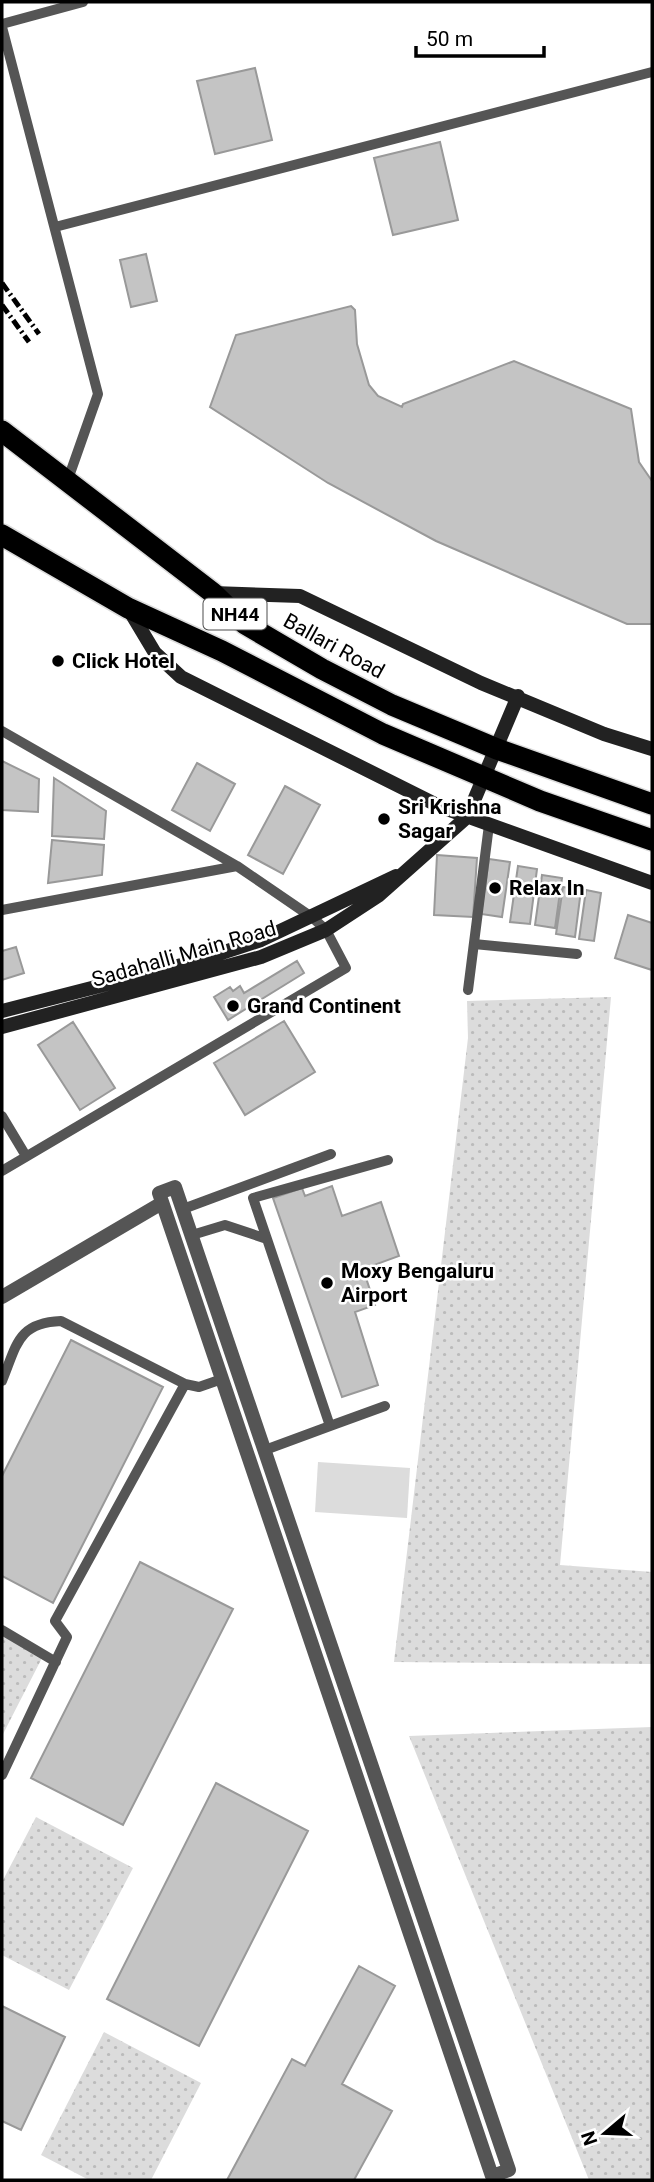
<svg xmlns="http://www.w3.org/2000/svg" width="654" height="2182" font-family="Roboto,sans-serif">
<defs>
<pattern id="grass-dots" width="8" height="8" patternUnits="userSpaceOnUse" patternTransform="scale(1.75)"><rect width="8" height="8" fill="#dcdcdc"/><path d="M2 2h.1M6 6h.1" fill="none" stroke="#bbb" stroke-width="1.8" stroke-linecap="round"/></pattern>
</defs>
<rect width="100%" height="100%" fill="#fff"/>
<path fill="url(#grass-dots)" d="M611 997 560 1565 652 1572V1664L394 1662 468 1038 467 1001Z
M2 1634 43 1656 2 1736Z
M652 1727V2180H589L409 1736Z
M36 1817 133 1868 69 1990 2 1955V1882Z
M104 2032 201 2083 151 2180H89L41 2155Z"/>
<path fill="#dcdcdc" d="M318 1462 410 1468 407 1518 315 1512Z"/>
<path fill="#c4c4c4" stroke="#999" stroke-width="2" d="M255 68 272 140 215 154 197 81Z
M440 142 458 220 393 235 374 158Z
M146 254 157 301 131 307 120 260Z
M351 306 355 310 357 344 369 385 378 396 402 407 403 404 514 361 631 409 639 462 652 481V624H627L436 541 328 483 210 407 236 335Z
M2 761 39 779 38 812 2 810Z
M197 763 235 784 210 831 172 810Z
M54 778 106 811 104 839 52 836Z
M285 786 320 805 283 874 248 855Z
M52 840 104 845 102 875 48 883Z
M437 855 477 858 473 917 434 915Z
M489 859 510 862 502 917 481 914Z
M518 866 537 869 530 924 510 922Z
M542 875 562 878 555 928 535 925Z
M563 887 581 890 575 937 556 934Z
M586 890 601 893 594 941 579 939Z
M628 915 652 923V970L615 958Z
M16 947 24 973 2 980V951Z
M297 961 304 973 228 1020 214 997 230 987 233 991 240 986 244 993Z
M284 1021 315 1072 245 1115 214 1063Z
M73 1022 115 1088 80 1110 38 1045Z
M332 1186 342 1216 381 1202 399 1256 363 1269 375 1305 355 1312 378 1385 342 1397 273 1198 302 1188 305 1196Z
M71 1340 163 1387 53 1603 2 1576V1476Z
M140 1562 233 1609 123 1825 31 1778Z
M216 1783 308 1831 199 2046 107 1999Z
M359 1966 395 1986 342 2084 392 2111 354 2180H227L292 2059 305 2066Z
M2 2006 65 2037 21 2130 2 2121Z"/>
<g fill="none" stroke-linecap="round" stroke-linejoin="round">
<defs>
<path id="highway" d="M2 431 213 593 245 624 322 669 392 705 497 749 652 804
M2 535 128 608 222 651 383 734 540 801 652 840"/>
</defs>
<use href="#highway" stroke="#dbdbdb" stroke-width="24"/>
<path stroke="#555" stroke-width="10" d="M2 24 83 2
M2 27 98 394 67 482
M55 227 652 72
M2 731 237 866 313 918 326 930 346 968 2 1171
M2 910 237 866
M474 944 577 954
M468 990 489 825
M2 1116 26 1156
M183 1209 331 1154
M192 1235 225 1225 267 1239 330 1426 265 1450
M267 1239 253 1198 388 1160
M2 1381C17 1345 17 1323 61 1321L185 1384 199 1387 222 1379
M330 1426 385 1406
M2 1630 56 1662
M2 1775 67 1637 55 1621 185 1384"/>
<path stroke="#555" stroke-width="14" d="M175 1187 509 2170 492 2176 159 1193Z
M2 1297 162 1203"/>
<path stroke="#222" stroke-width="14" d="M213 593 300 596 481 683 604 734 652 749
M128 608 155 653 181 677 441 807 652 883
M2 1011 197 961 261 940 396 876
M2 1027 261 957 326 930 378 896 467 817 518 696"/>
<use href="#highway" stroke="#000" stroke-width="21"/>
<path stroke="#000" stroke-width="5" stroke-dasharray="10 3.5 2 3.5" stroke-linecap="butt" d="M2 283 39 334
M2 305 29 342"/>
</g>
<g fill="#000" stroke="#fff" stroke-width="2.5">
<circle cx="58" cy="661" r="7"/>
<circle cx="384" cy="819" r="7"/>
<circle cx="495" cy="888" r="7"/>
<circle cx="233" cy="1006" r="7"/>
<circle cx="327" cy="1283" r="7"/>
</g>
<g text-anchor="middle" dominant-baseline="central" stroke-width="5" stroke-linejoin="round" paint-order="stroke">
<rect fill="#fff" stroke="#4c4c4c" stroke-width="2" x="203.5" y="598.5" width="63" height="31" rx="5"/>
<g font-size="19" font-weight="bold" fill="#000">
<text x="235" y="614">NH44</text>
</g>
<g font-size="21" fill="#000" stroke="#fff">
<text transform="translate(334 646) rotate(29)">Ballari Road</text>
<text transform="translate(184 954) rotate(-16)">Sadahalli Main Road</text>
</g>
<g font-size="21" font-weight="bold" fill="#000" stroke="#fff" text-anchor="start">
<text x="72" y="661">Click Hotel</text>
<text x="398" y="807">Sri Krishna<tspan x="398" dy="24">Sagar</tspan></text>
<text x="509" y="888">Relax In</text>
<text x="247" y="1006">Grand Continent</text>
<text x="341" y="1271">Moxy Bengaluru<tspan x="341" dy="24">Airport</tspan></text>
</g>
</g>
<rect width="654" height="2182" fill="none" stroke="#000000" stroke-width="7"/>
<g transform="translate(605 2133) rotate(251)" stroke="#ffffff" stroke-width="5" paint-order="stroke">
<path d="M0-5L12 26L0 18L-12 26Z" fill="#000000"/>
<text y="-10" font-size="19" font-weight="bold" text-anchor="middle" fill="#000000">N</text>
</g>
<path d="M416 46v10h128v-10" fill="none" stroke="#000000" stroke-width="3.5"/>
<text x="426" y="46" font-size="21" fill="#000000" stroke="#ffffff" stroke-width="5" paint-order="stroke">50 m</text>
</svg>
